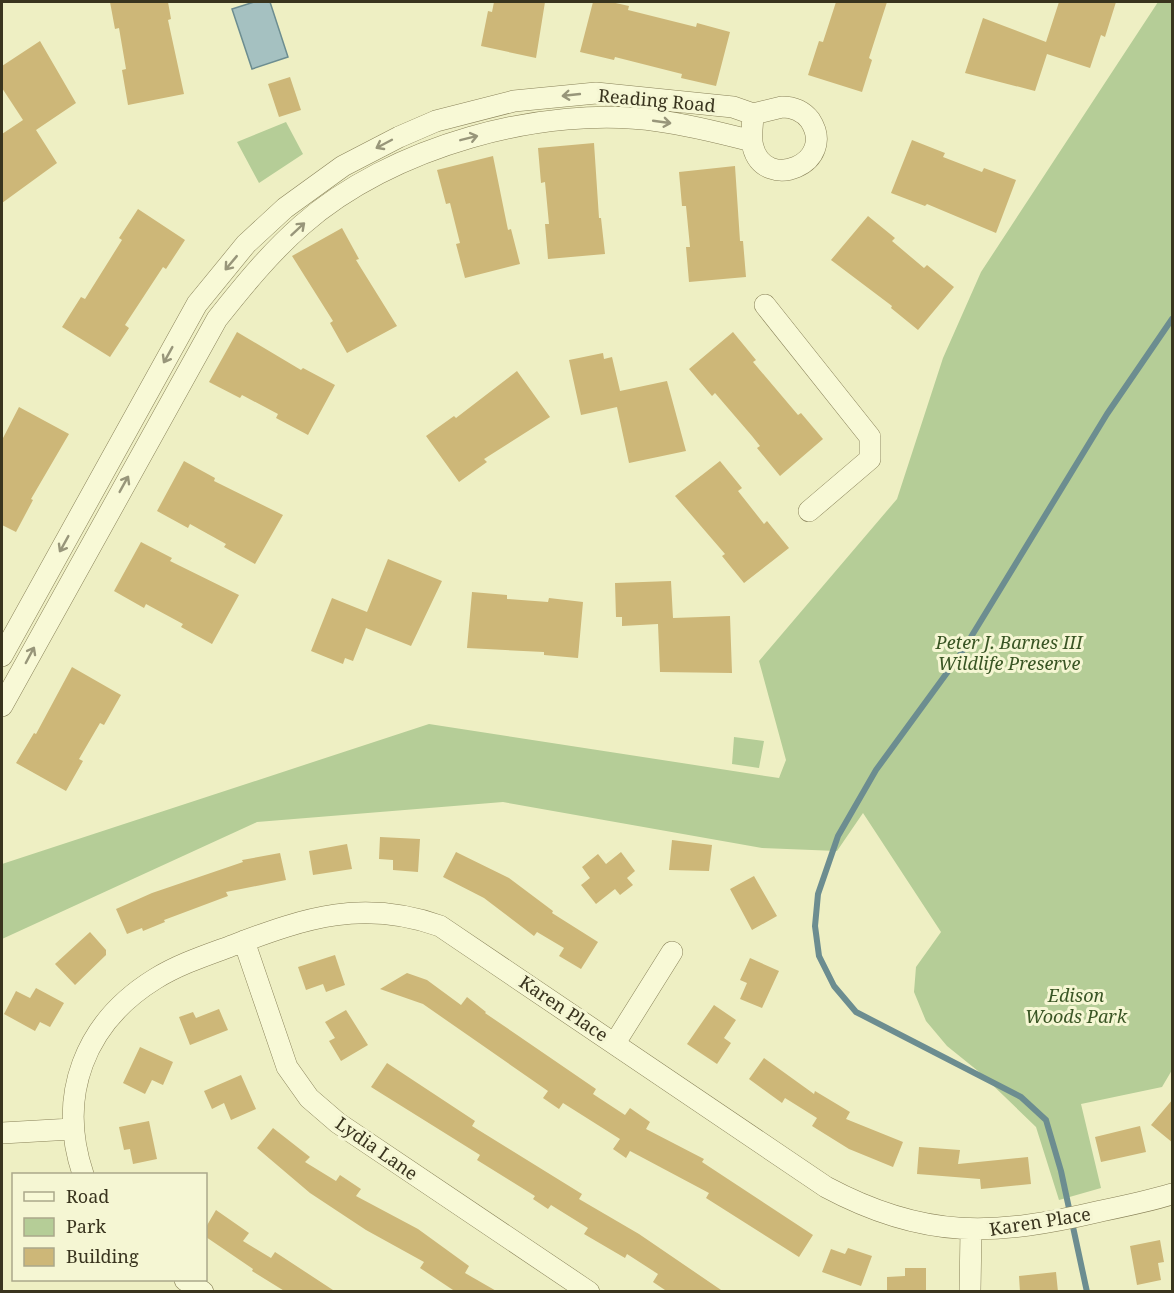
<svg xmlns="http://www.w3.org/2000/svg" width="1174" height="1293" font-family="'Noto Serif',serif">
<rect width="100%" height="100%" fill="#eeefc3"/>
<path fill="#b5cd97" d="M1158 2H1172V1070L1162 1087 1081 1104 1101 1188 1059 1200 1036 1127 978 1071 947 1046 926 1021 914 992 916 967 941 932 863 813 837 851 762 848 503 802 257 822 2 939V864L429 724 779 778 786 760 759 661 897 499 943 358 981 272Z
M286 122 303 154 259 183 237 142Z
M734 737 764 741 759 768 732 764Z"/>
<path fill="#a5c1c1" stroke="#6c8d90" stroke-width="1.5" d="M254 2H270L288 57 252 69 232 9Z"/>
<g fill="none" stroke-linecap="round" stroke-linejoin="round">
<path stroke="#6c8d90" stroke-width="6" d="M1087 1292 1061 1171 1046 1120 1021 1097 856 1012 834 986 819 956 815 926 818 894 838 836 876 770 960 655 1107 414 1172 319"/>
</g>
<path fill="#cdb778" d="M110 2H168L171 19 168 20 184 94 128 105 122 70 126 69 119 28 115 29Z
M494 2H545L536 58 481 46 488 11 492 12Z
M593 2H611L629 6 628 10 696 27 697 23 730 32 716 86 681 78 682 74 615 57 614 60 580 52Z
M836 2H887L869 58 872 60 862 92 808 75 819 41 823 42Z
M1059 2H1116L1105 37 1101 35 1090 68 1047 54 1035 91 965 73 983 18 1046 42Z
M40 41 76 103 36 130 57 163 2 203V134L23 120 2 88V66Z
M290 77 301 110 279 117 268 84Z
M912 140 945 153 943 157 982 172 984 168 1016 180 996 233 927 204 925 206 891 193Z
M594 143 599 218H601L605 254 548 259 545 224H549L545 182 541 183 538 148Z
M493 156 508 230 511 229 520 264 465 278 456 244 460 243 450 203 446 204 437 170Z
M735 166 740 241H743L746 277 689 282 686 247H690L686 206H682L679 172Z
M138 209 185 240 166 269 163 267 125 325 129 328 110 357 62 327 81 297 85 299 122 240 119 238Z
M868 216 895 238 892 241 924 268 927 265 954 287 918 330 891 308 892 306 831 260Z
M342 228 359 259 356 260 397 326 347 353 330 323 333 321 292 256Z
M237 332 301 370 303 368 335 385 308 435 276 418 278 414 242 395 240 398 209 382Z
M733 332 756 360 753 362 798 415 801 413 823 439 780 476 757 448 760 446 752 436 715 393 712 396 689 369Z
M603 353 604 359 612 357 620 391 667 381 686 451 629 463 617 407 581 415 569 360Z
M517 371 550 417 484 459 487 462 459 482 426 436 454 416 456 418Z
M19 407 69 434 31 499 33 500 16 532 2 525V440Z
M184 461 215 478 214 481 283 515 255 564 224 547 226 544 190 524 188 528 157 511Z
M720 461 742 488 738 491 764 524 767 521 789 548 744 583 722 556 725 554 675 496Z
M141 542 172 558 170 561 239 595 212 644 181 627 183 624 146 604 144 608 114 591Z
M388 559 442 581 411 646 366 628 353 661 345 658 343 664 311 651 332 598 367 612Z
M671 581 673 618 730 616 732 673 660 672 658 624 622 626V617H616L615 583Z
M472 592 507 595V599L548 602 549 598 583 602 578 658 544 655V652L467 648Z
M72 667 121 695 104 725 100 723 79 759 83 761 66 791 16 763 34 733 36 734Z
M380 837 420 839 418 872 393 870V860L379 859Z
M672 840 712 845 709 871 669 870Z
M347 844 352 869 313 875 309 851Z
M456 852 509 878 553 911 552 913 598 942 581 969 559 956 564 948 537 932 534 936 484 898 443 877Z
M621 852 635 871 627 878 633 885 620 895 615 889 596 904 581 885 590 878 582 867 598 854 606 864Z
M280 853 286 880 226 892 228 896 164 920 165 922 143 931 142 928 127 934 116 909 152 893 243 862 242 860Z
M754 876 777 916 752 930 730 889Z
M90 932 106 950V955L75 985 55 964Z
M335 955 345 985 326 992 323 984 306 990 298 967Z
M750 958 779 971 762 1008 740 999 747 983 740 980Z
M407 973 427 980 461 1005 467 997 486 1012 485 1013 596 1089 593 1094 625 1115 630 1108 650 1122 646 1129 704 1159 702 1162 813 1235 799 1257 706 1198 709 1193 630 1151 626 1158 613 1149 620 1139 563 1103 559 1109 543 1098 548 1091 423 1004 380 989Z
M36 988 64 1003 50 1027 40 1022 35 1031 4 1014 16 991 30 998Z
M714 1005 736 1020 724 1038 731 1043 717 1064 687 1044Z
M219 1009 228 1030 190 1045 179 1017 193 1012 196 1018Z
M346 1010 368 1045 341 1061 329 1041 335 1038 325 1022Z
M140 1047 173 1062 163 1085 152 1080 145 1094 123 1083Z
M764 1058 814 1094 815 1091 850 1112 846 1119 903 1142 893 1167 849 1149 812 1126 817 1118 785 1098 782 1103 749 1079Z
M387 1063 475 1121 472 1126 582 1194 579 1199 639 1234 724 1292H668L653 1282 658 1274 627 1254 625 1258 584 1234 588 1228 551 1205 548 1209 533 1199 535 1196 477 1160 480 1155 371 1087Z
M241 1075 256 1109 231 1120 224 1103 212 1109 204 1091Z
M1173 1099V1143L1151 1125Z
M149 1121 157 1159 133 1164 130 1149 124 1150 119 1127Z
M1140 1126 1146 1152 1101 1162 1095 1137Z
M273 1128 310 1157 305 1162 336 1181 340 1175 361 1189 356 1196 418 1229 469 1266 465 1273 498 1292H456L420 1268 424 1262 366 1230 310 1193 257 1148Z
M919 1147 960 1150 958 1164 1028 1157 1031 1184 981 1189 980 1179 917 1174Z
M216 1210 249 1233 243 1241 271 1258 275 1252 336 1292H286L252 1271 253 1269 206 1237V1227Z
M1160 1240 1164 1262 1158 1263 1161 1280 1137 1285 1130 1246Z
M848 1248 872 1256 861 1286 822 1272 831 1249 845 1254Z
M905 1268H926V1292H887V1277L905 1276Z
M1056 1272 1058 1292H1020L1019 1276Z"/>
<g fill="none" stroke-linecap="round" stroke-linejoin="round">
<defs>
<path id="street" d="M782 107C793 107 803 111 810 120 838 163 765 193 753 147 750 137 753 124 753 114Z
M765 305 870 437V459L809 511
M2 656 197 304 246 244 285 208 343 166 399 137 436 121 514 101 596 93 733 107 753 114
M2 706 217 319C244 285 270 253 302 225 390 147 544 104 659 121 690 125 721 133 752 141
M244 941 287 1067 309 1098 338 1123 589 1292
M615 1043 672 952
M2 1133 72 1129
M83 1174C57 1096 84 1023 155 979 179 964 207 955 234 945 307 917 364 899 440 926L826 1187C925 1240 995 1236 1101 1211 1125 1206 1149 1201 1172 1194
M185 1280 203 1292
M970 1292 971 1231"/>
</defs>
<use href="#street" stroke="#898259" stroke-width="22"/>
<use href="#street" stroke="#f8f9d6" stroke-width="21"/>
</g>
<defs><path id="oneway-shaft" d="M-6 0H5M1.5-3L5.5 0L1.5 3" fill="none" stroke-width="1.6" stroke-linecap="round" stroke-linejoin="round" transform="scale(1.5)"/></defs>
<g stroke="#98967a">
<use href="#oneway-shaft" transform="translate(571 95) rotate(174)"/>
<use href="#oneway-shaft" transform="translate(662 122) rotate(8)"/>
<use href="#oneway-shaft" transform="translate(469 138) rotate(-14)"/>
<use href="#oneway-shaft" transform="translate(384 144) rotate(152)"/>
<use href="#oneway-shaft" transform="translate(298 229) rotate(-43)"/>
<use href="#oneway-shaft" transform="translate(231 263) rotate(130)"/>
<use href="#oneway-shaft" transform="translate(168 355) rotate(119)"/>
<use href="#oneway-shaft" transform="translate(124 484) rotate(-61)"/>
<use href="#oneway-shaft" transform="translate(64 544) rotate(119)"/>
<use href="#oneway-shaft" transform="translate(30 655) rotate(-62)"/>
</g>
<g text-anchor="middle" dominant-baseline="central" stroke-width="6" stroke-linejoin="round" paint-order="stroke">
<g font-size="18" fill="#39341e" stroke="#f5f6d3">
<text transform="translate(657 100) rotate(5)">Reading Road</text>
<text transform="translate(564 1008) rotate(34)">Karen Place</text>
<text transform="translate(377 1148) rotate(35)">Lydia Lane</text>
<text transform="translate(1040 1221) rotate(-9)">Karen Place</text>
</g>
<g font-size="18" font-style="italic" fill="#395524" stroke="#f5f6d3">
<text x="1009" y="642">Peter J. Barnes III<tspan x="1009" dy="21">Wildlife Preserve</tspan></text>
<text x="1076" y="995">Edison<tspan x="1076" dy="21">Woods Park</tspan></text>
</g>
</g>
<rect width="1174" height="1293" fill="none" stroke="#39341e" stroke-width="6"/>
<rect x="12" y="1173" width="195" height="108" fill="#f5f6d3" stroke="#aaa88b" stroke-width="1.5"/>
<rect x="24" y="1192" width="30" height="9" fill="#f8f9d6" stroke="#aaa88b" stroke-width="1.5"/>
<text x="66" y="1203" font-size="18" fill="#39341e">Road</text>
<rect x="24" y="1218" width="30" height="18" fill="#b5cd97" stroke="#aaa88b" stroke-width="1.5"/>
<text x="66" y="1233" font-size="18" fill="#39341e">Park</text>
<rect x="24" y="1248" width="30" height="18" fill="#cdb778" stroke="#aaa88b" stroke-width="1.5"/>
<text x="66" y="1263" font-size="18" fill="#39341e">Building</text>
</svg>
